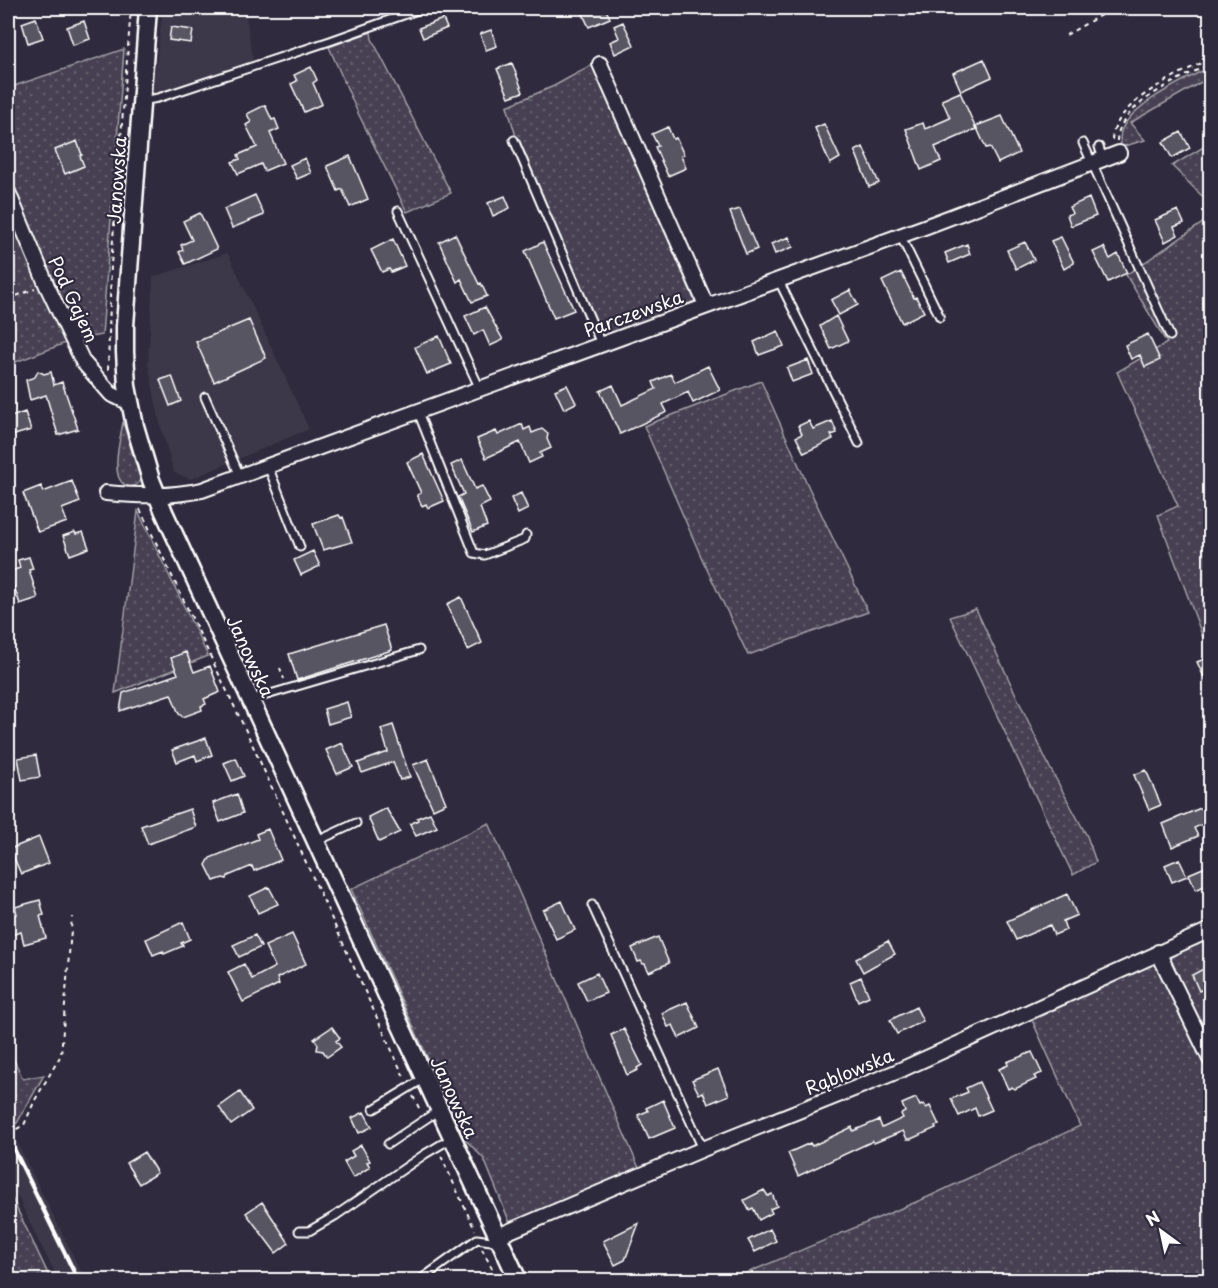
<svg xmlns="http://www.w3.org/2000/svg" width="1218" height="1288" font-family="'Playpen Sans',sans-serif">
<defs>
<pattern id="grass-dots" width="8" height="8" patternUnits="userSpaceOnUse" patternTransform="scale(1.5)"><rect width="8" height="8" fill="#464152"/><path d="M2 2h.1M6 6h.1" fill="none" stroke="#625e6c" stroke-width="1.8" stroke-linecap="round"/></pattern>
</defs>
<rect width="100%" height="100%" fill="#2f2a3d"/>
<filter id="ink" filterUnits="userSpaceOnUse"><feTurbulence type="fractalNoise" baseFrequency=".0167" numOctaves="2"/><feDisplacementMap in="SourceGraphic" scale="12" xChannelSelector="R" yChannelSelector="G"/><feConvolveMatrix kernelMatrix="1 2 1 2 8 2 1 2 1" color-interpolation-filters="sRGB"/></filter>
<g filter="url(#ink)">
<path fill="#3c3749" d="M163 8H245L253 62 152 95Z
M228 253 309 429 191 479 174 473 160 424 148 363 153 277Z
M8 1124 74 1257 85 1280H59L38 1240 8 1176Z"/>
<path fill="url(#grass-dots)" stroke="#a2a0a8" stroke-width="1.5" d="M371 32 372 39 451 193 407 212 357 111 329 47Z
M124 49 102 335 76 339 8 365V88Z
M592 65 695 301 603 338 517 140 507 106 554 86Z
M1210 67V77L1130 123 1145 140 1121 147C1120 141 1119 135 1122 129 1135 102 1185 80 1210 67Z
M1210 143V204L1172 166Z
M1210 218V657L1158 515 1178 506 1117 372 1167 343 1126 275Z
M761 381 809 488 868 612 748 655 703 561 644 426Z
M123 422 141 481C137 485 131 489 125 485 109 476 121 437 123 422Z
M138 511 208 656 115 693Z
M976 609 1050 768 1087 836 1096 862 1073 875 950 617Z
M489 823 639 1168 510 1223 484 1159 464 1138 351 889Z
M1210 936V1280H730L928 1197 1080 1126 1032 1020Z
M8 1047 23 1079 44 1075 17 1123 8 1124Z
M8 1190 51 1280H8Z"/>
<path fill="#595564" stroke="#fff" stroke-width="1.5" d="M580 8H605L610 18 589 27Z
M36 18 43 38 28 43 22 23Z
M443 19 447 28 423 38 419 28Z
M84 21 90 39 73 45 67 27Z
M623 22 634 45 615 54 610 42 619 38 614 26Z
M171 27 193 30 191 43 169 40Z
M491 30 497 46 486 50 480 34Z
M984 59 992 77 961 91 953 73Z
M512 63 523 92 509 97 497 69Z
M311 67 317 80 313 83 322 104 304 112 291 84 297 81 294 75Z
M960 92 976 129 935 147 941 161 921 170 906 129 923 123 925 129 950 118 942 100Z
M265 105 272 120 275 119 279 129 270 133 283 163 264 171 261 164 238 174 232 162 240 159 238 155 257 147 246 125 251 122 247 114Z
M1002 116 1019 153 998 163 990 147 986 148 976 126Z
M824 124 840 158 830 164 815 128Z
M668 127 673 139 676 138 684 155 681 156 686 168 668 176 655 147 658 146 652 134Z
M1181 132 1190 148 1172 158 1163 142Z
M77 141 82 155 80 156 84 166 65 174 55 150Z
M863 147 879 183 869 187 855 151Z
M350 156 368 199 350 207 342 189 338 191 327 166Z
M305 158 311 173 297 179 290 165Z
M255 195 264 215 232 228 224 209Z
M505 196 510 208 493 216 488 203Z
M1089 198 1096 216 1071 226 1067 215 1072 213 1069 207Z
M740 209 757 249 746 254 730 212Z
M1178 210 1184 223 1174 227 1178 235 1165 242 1155 220Z
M200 213 217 249 185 264 179 252 183 250 181 245 192 240 183 221Z
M455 234 479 284 481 283 487 296 472 302 461 279 457 282 439 242Z
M789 237 793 247 775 254 771 244Z
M1061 237 1074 263 1064 269 1051 241Z
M393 239 405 266 391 272 389 269 382 272 371 250Z
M543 242 574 310 554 318 525 251Z
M1025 242 1034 260 1016 269 1007 250Z
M967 244 970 254 949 263 945 253Z
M1104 247 1110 259 1118 254 1127 273 1108 282 1093 252Z
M901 272 914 298 916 297 924 312 902 323 882 281Z
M850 290 858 305 839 315 831 300Z
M485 307 503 340 490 346 483 330 474 335 465 316Z
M836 316 848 341 831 349 820 326Z
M249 320 266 358 214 382 196 342Z
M778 331 784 346 759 355 754 342Z
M1148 334 1160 360 1145 367 1140 355 1131 359 1125 345Z
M439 336 451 364 427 374 415 347Z
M808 360 813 374 792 382 787 368Z
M708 366 720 390 693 403 688 392 663 404 667 412 620 434 600 391 613 385 622 405 656 389 653 382 671 374 675 382Z
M38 371 44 374 51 372 54 385 62 382 78 429 58 435 46 395 30 400 26 380 35 377Z
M172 376 181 401 170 406 160 380Z
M567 385 576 403 564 409 555 390Z
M25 412 31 430 8 437V418Z
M809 421 813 429 832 421 837 433 831 435 833 439 804 453 796 437 802 434 798 426Z
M522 424 524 430 530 427 532 433 542 429 548 434 547 439 551 448 540 453 542 457 529 463 520 442 486 458 477 439 496 431 498 435Z
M423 454 444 501 428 508 426 504 422 506 417 495 421 493 407 462Z
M462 460 475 489 482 486 490 502 480 507 487 526 473 532 458 497 464 494 451 465Z
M72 481 80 502 62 509 67 522 38 532 23 493 41 486 43 492Z
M521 493 528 509 518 514 511 498Z
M339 515 341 518 343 517 352 542 323 550 313 524Z
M75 532 76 534 83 532 89 548 70 555 63 536Z
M313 551 320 566 301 575 294 560Z
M29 557 33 569 29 570 38 598 20 604 13 584 8 586V572L20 568 18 560Z
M461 597 482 643 468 650 447 604Z
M384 625 392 650 297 680 289 654Z
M186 652 194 672 210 666 220 692 204 699 206 704 201 706 202 710 183 717 179 714 171 694 120 711 123 693 178 674 171 658Z
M1207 658 1210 665V690L1197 662Z
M347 702 351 717 328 724 324 709Z
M393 725 410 777 400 780 393 762 362 773 358 763 388 752 381 729Z
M206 738 212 755 197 761 195 755 177 762 172 750Z
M342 743 353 767 337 774 326 750Z
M36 755 40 777 22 780 18 758Z
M236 758 244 776 232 781 224 763Z
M428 759 446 803 433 809 413 765Z
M1146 770 1161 805 1149 810 1134 775Z
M237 794 243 813 220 822 213 803Z
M1210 804V821L1194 828 1198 836 1172 847 1163 824Z
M386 808 400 832 379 842 368 817Z
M190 809 196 827 148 844 141 826Z
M430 813 437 827 416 836 410 824 418 820 417 818Z
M268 829 281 860 254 871 252 866 228 876 227 879 223 878 214 881 206 865 210 858 258 839 256 834Z
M39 837 49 863 21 874 10 849Z
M1179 859 1187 876 1172 882 1165 865Z
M1210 865V883L1196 890 1189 874Z
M269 887 278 904 258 913 250 896Z
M1067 894 1077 915 1063 921 1066 930 1054 935 1050 925 1016 940 1007 921Z
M40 900 44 915 40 916 46 938 24 944 21 932 8 936V917L17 914 15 907Z
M562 901 575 930 556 939 543 910Z
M183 922 190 939 181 943 183 946 164 954 163 951 153 955 146 939Z
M292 934 306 964 277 978 279 984 243 1002 228 972 244 964 252 979 275 967 265 946Z
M255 935 261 947 239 957 233 945Z
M658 937 669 963 649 972 645 964H643L641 961 638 962 632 948Z
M888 941 895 954 863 972 856 959Z
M1205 968 1210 980V986L1199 991 1192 975Z
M597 973 606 993 587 1001 578 982Z
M861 977 869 996 858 1001 850 982Z
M687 1002 699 1028 679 1038 673 1025 668 1027 662 1013Z
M916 1007 923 1021 897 1034 890 1020Z
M332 1027 340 1038 336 1041 341 1047 327 1057 323 1051 317 1050 318 1044 314 1039Z
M624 1029 642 1065 637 1068 638 1070 627 1075 611 1035Z
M1032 1052 1042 1073 1034 1076 1036 1079 1015 1089 1012 1087 1008 1089 999 1069 1008 1065 1007 1062Z
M718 1069 729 1095 708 1104 703 1092 699 1094 692 1080Z
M979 1082 992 1110 978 1116 975 1108 959 1116 951 1099 968 1092 966 1088Z
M240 1092 252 1110 231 1125 219 1107Z
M916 1098 920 1106 924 1104 926 1108 930 1106 939 1125 935 1126 936 1128 911 1139H907L903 1131 874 1143 873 1141 798 1176 788 1153 810 1143 812 1146 852 1127 853 1131 879 1120 882 1128 903 1118 901 1114 905 1112 902 1104Z
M663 1100 675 1128 649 1139 638 1115 648 1111 646 1108Z
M364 1112 372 1127 359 1133 352 1118Z
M361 1145 370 1161 367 1162 370 1167 353 1178 344 1162 354 1156 351 1151Z
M144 1152 157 1173 139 1184 126 1163Z
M764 1190 768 1196 772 1194 777 1206 770 1209 772 1213 759 1220 753 1208 749 1210 744 1200Z
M262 1202 289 1243 276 1253 246 1213Z
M639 1223 625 1260 615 1265 603 1241Z
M770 1229 776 1241 755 1252 748 1240Z"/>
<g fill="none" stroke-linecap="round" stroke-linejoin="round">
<defs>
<path id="service" d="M141 101 158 98 330 41 423 8
M514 140 601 344
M1083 143 1170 336
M1099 147 1103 159
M398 211 480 389
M900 235 940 317
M778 279 859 443
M205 397 240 476
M418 412 474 553 485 555 525 539 526 535
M268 466 300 547
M250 700 419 650
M315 842 356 823
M592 905 703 1149
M374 1109 425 1078
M388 1144 439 1110
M299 1231H309L335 1216 425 1154 452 1138
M420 1280 477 1239 498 1242"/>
<path id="minor" d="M600 64 706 305
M8 192 47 286 83 362 111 394 130 403
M106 493C140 496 170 497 202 490L927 226 1119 153
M1158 952 1210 1059
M498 1236 703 1149 896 1072 1210 930"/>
<path id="tertiary" d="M148 8 125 326V352L127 386 135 426 151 480 164 512 518 1280"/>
</defs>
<use href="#service" stroke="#fff" stroke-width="11"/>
<use href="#minor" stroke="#fff" stroke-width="18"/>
<use href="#tertiary" stroke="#fff" stroke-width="21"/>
<path stroke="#fff" stroke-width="2" stroke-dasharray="4.5 4.5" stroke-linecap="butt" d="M1066 35 1113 8
M1112 140C1114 102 1180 73 1210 59
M1117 141C1118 104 1182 78 1210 64
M8 281 13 296
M8 299 35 289
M108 370 111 265 131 8
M140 509 247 733 404 1077
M280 668 284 679
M413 1096 420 1110
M8 1128 15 1130 24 1125 35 1100 61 1055 72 917
M441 1156 475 1230
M482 1249 498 1280"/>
<use href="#service" stroke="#2f2a3d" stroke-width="7"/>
<use href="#minor" stroke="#2f2a3d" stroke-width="14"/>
<use href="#tertiary" stroke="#2f2a3d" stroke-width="16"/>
<path stroke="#fff" stroke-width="4.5" d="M8 1137 78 1280"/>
</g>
</g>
<g text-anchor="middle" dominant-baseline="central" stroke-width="4.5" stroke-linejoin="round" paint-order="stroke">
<g font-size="18" fill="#fff" stroke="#2f2a3d">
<text transform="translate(116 180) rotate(-86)">Janowska</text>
<text transform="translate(74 299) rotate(65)">Pod Gajem</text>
<text transform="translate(633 313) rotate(-20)">Parczewska</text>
<text transform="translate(251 656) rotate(65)">Janowska</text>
<text transform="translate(849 1071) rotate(-22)">Rąblowska</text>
<text transform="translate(455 1097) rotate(65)">Janowska</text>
</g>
</g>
<rect width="1218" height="1288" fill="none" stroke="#2f2a3d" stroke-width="30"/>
<rect x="15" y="15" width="1188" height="1258" fill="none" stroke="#fff" stroke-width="2" filter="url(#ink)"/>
<g transform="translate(1161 1231) rotate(327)" stroke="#2f2a3d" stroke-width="4.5" paint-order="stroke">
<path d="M0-4.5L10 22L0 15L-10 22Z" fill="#ffffff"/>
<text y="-9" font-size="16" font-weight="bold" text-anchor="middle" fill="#ffffff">N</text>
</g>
</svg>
